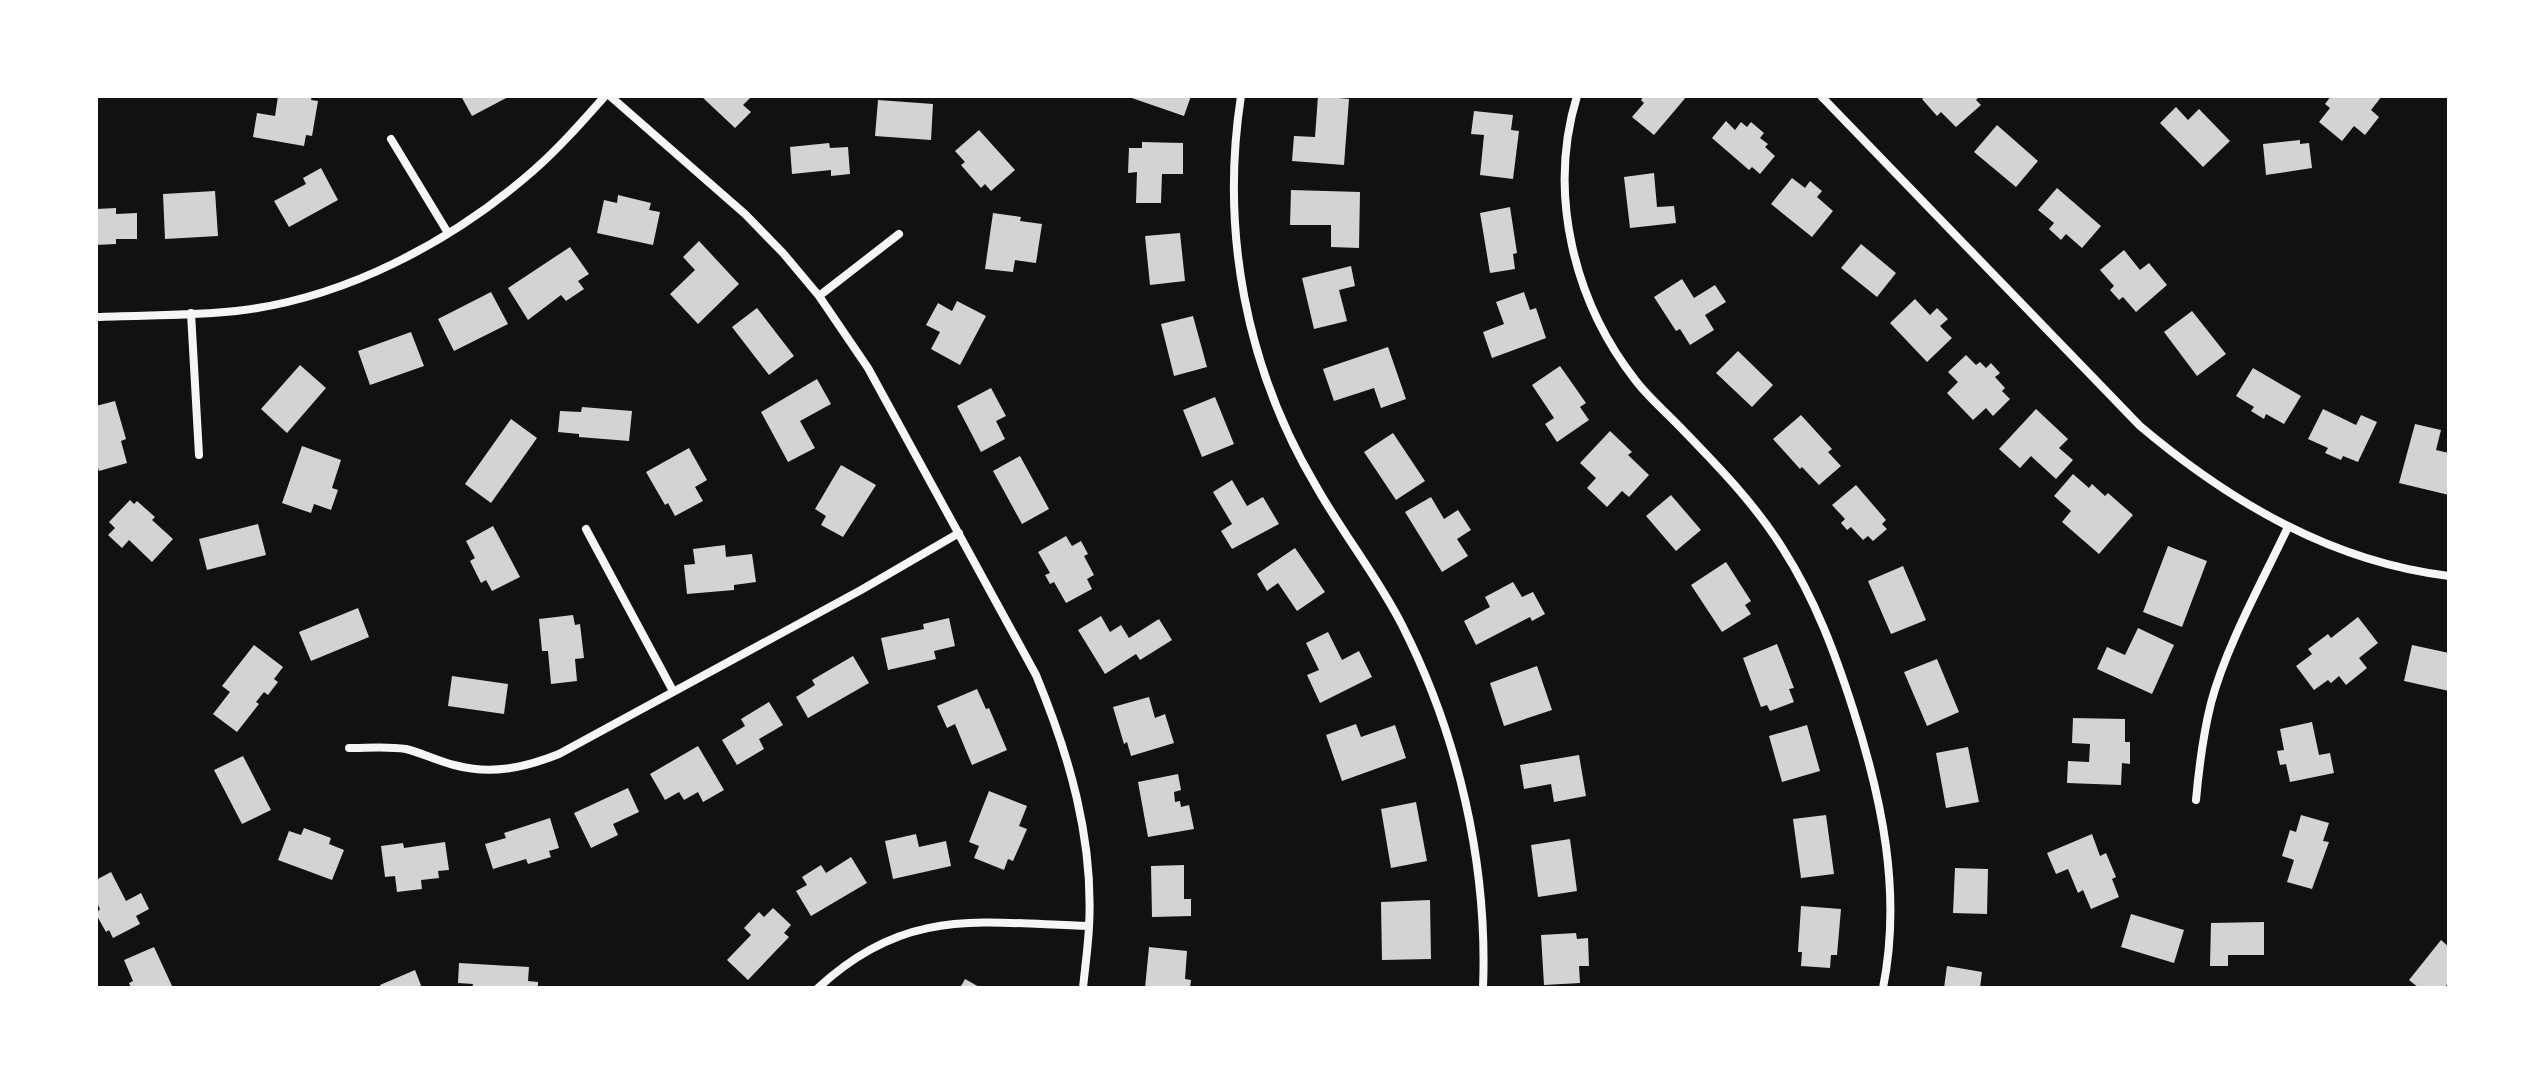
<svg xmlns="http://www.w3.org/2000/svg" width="2545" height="1084" font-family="'PT Sans Narrow',sans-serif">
<rect width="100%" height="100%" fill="#111"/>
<path fill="#d3d3d3" d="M278 96H312L311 100 318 101 312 136 306 135 304 146 253 137 257 113 275 116Z
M461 96H510L472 116Z
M701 96H752L743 105 751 112 735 128Z
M1126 96H1191L1184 116Z
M1318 96 1349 99 1344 165 1292 161 1294 136 1315 137Z
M1644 96H1687L1654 135 1632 117 1644 103 1641 100Z
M1926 96H1980L1976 100 1981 105 1956 127 1941 112 1937 116 1922 99Z
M2331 96H2382L2371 110 2379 117 2365 135 2354 126 2342 141 2319 122 2330 108 2325 104Z
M878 100 933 104 931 140 875 136Z
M2176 107 2188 120 2199 109 2230 141 2203 167 2160 123Z
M1474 111 1513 115 1511 130 1519 131 1513 179 1480 175 1484 135 1471 134Z
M1726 121 1735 130 1741 122 1747 127 1751 122 1764 133 1760 138 1768 144 1765 147 1775 156 1760 174 1752 167 1749 170 1712 138Z
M1997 125 2038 161 2016 187 1974 152Z
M979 130 1015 170 991 191 985 184 981 188 961 165 965 162 955 151Z
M2300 140V144L2309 143 2312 168 2266 175 2263 144Z
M1142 142 1183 143V174H1162L1161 203H1136L1137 172 1128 173 1129 148H1142Z
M829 143 830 148 848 147 850 174 831 176V170L792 174 790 147Z
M321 168 338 200 289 227 274 201 306 184 303 178Z
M1654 173 1657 207 1674 206 1676 223 1630 228 1624 177Z
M1792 178 1805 188 1810 181 1822 191 1817 197 1833 211 1812 237 1771 204Z
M2057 188 2101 226 2082 248 2066 234 2061 240 2049 229 2054 223 2038 210Z
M1291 190 1360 192 1359 248 1331 247V225H1290Z
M215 191 218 236 165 239 163 194Z
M618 195 651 203 649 210 660 212 653 245 597 233 604 200 617 203Z
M1510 207 1517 253 1513 254 1515 269 1490 273 1480 213Z
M116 208V214L137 213V239H116V244L96 245V209Z
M993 213 1021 217 1020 221 1042 224 1036 263 1015 260 1013 272 985 269Z
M1180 233 1185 281 1150 285 1145 236Z
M699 241 739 284 698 324 670 294 695 270 683 257Z
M1861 244 1896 273 1877 297 1841 268Z
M570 247 589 274 578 281 584 289 566 301 561 295 528 320 508 288Z
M2124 250 2140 270 2149 263 2167 285 2136 312 2123 297 2119 300 2110 290 2114 286 2100 270Z
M1351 266 1355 286 1339 290 1347 321 1314 329 1302 278Z
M1682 279 1694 298 1715 285 1726 302 1705 315 1714 330 1690 345 1680 329 1676 331 1654 297Z
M491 292 508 324 454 351 438 319Z
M1524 292 1530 310 1536 308 1546 338 1492 358 1483 332 1504 324 1496 302Z
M1915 299 1930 315 1937 308 1948 319 1940 326 1952 338 1927 362 1890 323Z
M957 301 986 316 960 365 931 349 940 332 926 325 938 303 952 311Z
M757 308 794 356 769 375 732 327Z
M2192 311 2226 354 2197 376 2164 332Z
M1193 316 1207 367 1174 376 1161 324Z
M411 332 424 366 370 385 358 351Z
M1388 347 1406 399 1381 408 1374 388 1334 401 1323 369Z
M1738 351 1773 385 1752 407 1716 373Z
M1966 355 1976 365 1980 362 1986 368 1991 363 2000 373 1995 377 2005 388 2002 391 2010 399 1993 416 1986 408 1973 420 1947 393 1958 382 1948 372Z
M300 365 326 388 287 433 261 409Z
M1560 366 1586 403 1580 407 1589 420 1557 442 1545 424 1554 418 1532 385Z
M2253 368 2301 396 2284 424 2266 414 2264 419 2251 411 2254 407 2236 396Z
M817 379 831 404 800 421 815 448 788 462 761 412Z
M991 388 1006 416 996 421 1005 439 981 452 957 406Z
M1215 397 1234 444 1202 457 1183 410Z
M115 401 126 439 121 441 127 463 99 471 96 461V406Z
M582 407 632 411 629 441 579 437V434L558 432 560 411 581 412Z
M2036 409 2068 439 2059 448 2073 460 2056 479 2031 456 2020 468 1999 449Z
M2323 409 2356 425 2361 415 2377 422 2358 462 2343 456 2341 460 2325 453 2328 448 2308 439Z
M1801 415 1832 449 1828 452 1841 466 1819 485 1802 467 1800 469 1773 439Z
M511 419 537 438 491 503 465 484Z
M2415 424 2441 430 2436 450 2449 453V495L2399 483Z
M1610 431 1632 452 1628 455 1649 475 1629 497 1622 491 1607 507 1587 488 1596 478 1580 463Z
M1393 433 1425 481 1396 500 1364 452Z
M302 446 341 460 332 488 338 490 331 510 314 504 311 513 282 503Z
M689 448 707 480 695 487 703 501 675 516 668 503 665 505 646 472Z
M1020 456 1049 509 1022 524 993 471Z
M841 465 876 485 843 537 821 525 826 516 815 509Z
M2073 474 2089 488 2092 484 2105 496 2108 493 2133 515 2099 554 2062 522 2071 511 2054 496Z
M1232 480 1247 506 1263 497 1279 524 1232 549 1221 531 1232 524 1213 492Z
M1856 485 1886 520 1882 524 1887 529 1873 541 1868 536 1863 540 1851 527 1847 530 1841 523 1845 519 1832 505Z
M1671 495 1701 530 1676 551 1646 516Z
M1431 497 1444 519 1458 510 1471 530 1457 539 1468 556 1442 572 1405 512Z
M130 500 134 504 137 501 155 517 152 520 173 539 152 562 129 540 122 548 108 535 115 528 109 522Z
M258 524 266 555 207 570 199 539Z
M493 526 520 577 492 591 486 580 481 583 470 561 475 558 466 541Z
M1066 536 1072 546 1081 541 1088 554 1084 556 1094 575 1087 579 1092 589 1066 603 1054 582 1050 584 1045 575 1050 573 1038 552Z
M725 545 726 557 752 554 756 582 734 585V590L687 594 684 565 695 564 693 549Z
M2168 546 2207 561 2182 627 2143 612Z
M1295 548 1325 592 1297 611 1278 583 1267 591 1257 574Z
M1726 562 1751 601 1745 605 1751 614 1722 632 1691 585Z
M1903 566 1926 620 1891 634 1868 581Z
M1513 582 1522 597 1533 592 1545 614 1532 621 1530 617 1476 645 1464 621 1490 607 1485 597Z
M358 608 369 637 311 661 299 632Z
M573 615 575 625 580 624 584 658 575 659 577 681 551 684 548 651H542L539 619Z
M1101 616 1110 632 1121 625 1129 638 1159 619 1172 640 1140 660 1136 654 1105 674 1078 630Z
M2358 617 2378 643 2359 658 2367 668 2346 685 2339 676 2331 683 2328 680 2314 690 2296 666 2312 654 2308 649 2328 634 2331 638Z
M949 618 955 646 934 651 936 659 888 670 881 638 924 629 923 624Z
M2138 628 2174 645 2152 694 2097 669 2107 647 2125 655Z
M1328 632 1342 660 1359 651 1372 677 1320 703 1307 675 1319 670 1306 643Z
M1777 644 1794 688 1789 689 1794 702 1770 711 1767 705 1761 707 1743 658Z
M254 645 283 667 274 679 278 682 268 695 264 692 256 702 259 704 237 732 213 714 230 692 222 686Z
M2412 645 2449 653V691L2404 681Z
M853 656 869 683 808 718 796 697 815 685 812 680Z
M1937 659 1959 712 1927 726 1904 672Z
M1537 666 1552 710 1504 726 1490 683Z
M452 676 508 684 504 714 448 706Z
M977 689 986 709 989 708 1007 750 972 765 955 724 947 728 937 706Z
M1149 697 1155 718 1165 714 1174 743 1131 756 1127 742 1124 744 1113 707Z
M769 702 783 725 759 739 764 749 737 765 722 740 745 726 741 719Z
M2073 718 2125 719V742H2130V764L2122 763 2121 785 2067 783 2068 761 2089 762 2090 744 2072 743Z
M2312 722 2319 755 2330 753 2334 773 2290 782 2286 764 2280 765 2277 751 2284 750 2280 729Z
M1356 724 1361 737 1395 725 1406 758 1342 781 1326 735Z
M1807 725 1820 771 1782 782 1769 736Z
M698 746 724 790 703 802 698 792 684 800 679 792 665 800 650 774Z
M1968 747 1979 802 1946 808 1936 753Z
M1579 755 1586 796 1554 802 1551 784 1524 789 1520 765Z
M243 756 271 810 242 824 214 770Z
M1178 774 1181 790 1174 792 1175 802 1180 801 1181 807 1189 805 1194 829 1148 837 1138 782Z
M628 788 639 812 613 824 618 835 591 848 574 813Z
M989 791 1027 806 1019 826 1027 829 1013 861 1008 859 1004 870 974 858 979 846 969 842Z
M1416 802 1427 861 1391 868 1381 809Z
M1826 815 1834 874 1801 878 1793 819Z
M2301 815 2329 823 2323 841 2329 842 2312 889 2287 882 2294 860 2282 856 2290 830 2296 832Z
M550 818 559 848 549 851 551 857 528 864 526 859 493 869 485 844 506 838 504 833Z
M304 828 331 838 329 844 344 850 332 880 278 860 289 831 301 835Z
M916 834 919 847 946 841 951 866 893 879 885 841Z
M2092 834 2100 856 2106 853 2116 877 2112 879 2119 897 2091 909 2083 890 2078 893 2068 869 2056 874 2047 853Z
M1570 839 1577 891 1538 897 1531 845Z
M445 842 449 870 438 871 439 878 421 880 422 889 397 892 395 876 385 877 381 846 403 843 404 848Z
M851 857 867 883 811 916 796 891 807 885 802 877 821 865 826 873Z
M1184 865V899H1191V916L1152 917 1151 866Z
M1955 868 1988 869 1987 914 1953 913Z
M111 872 126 901 141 893 149 909 136 916 140 924 113 938 109 930 106 932 96 914 100 909 96 901V880Z
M1430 900 1431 959 1382 960 1381 902Z
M1801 906 1841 909 1837 955H1831L1830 968 1801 966 1802 952H1798Z
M773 908 791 925 784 933 789 937 748 980 727 960 751 935 744 928 759 912 764 917Z
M2131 914 2184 930 2174 963 2121 947Z
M2264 922V955H2228V966H2210L2211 923Z
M1576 933 1577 939 1588 938 1589 966H1579L1580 983 1544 985 1541 935Z
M2441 940 2449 947V982L2444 988H2419L2409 980Z
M154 947 173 988H131L129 983 133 981 124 960Z
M1149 947 1187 951 1185 979 1191 980 1190 988H1145Z
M459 963 529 967 528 981 538 982V988H472L473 984 458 983Z
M1947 966 1982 972 1980 988H1944Z
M415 970 422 988H381L380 985Z
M965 979 981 988H960Z"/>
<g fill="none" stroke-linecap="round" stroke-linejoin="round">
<path stroke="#f5f5f5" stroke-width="8" d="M610 96 745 214 783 253 819 296 868 368 1036 675C1069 755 1094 839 1089 927 1088 947 1085 968 1083 988
M1241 96C1220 231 1246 368 1316 486 1343 534 1377 576 1402 625 1458 735 1488 864 1483 988
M1577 96C1547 194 1574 302 1636 381 1649 398 1667 413 1682 429 1718 466 1755 504 1783 549 1815 599 1835 653 1853 709 1882 799 1902 893 1883 988
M1821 96 2140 426C2229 501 2331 562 2449 576
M391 139 448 233
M819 296 899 234
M191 313 199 455
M96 317C142 315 190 316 236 311 344 299 452 242 534 170 559 148 582 122 605 96
M586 529 673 691
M349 748C367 748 388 746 406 749 422 753 438 761 454 765 491 775 524 768 559 754L861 590 959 533
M2196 800C2199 767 2203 735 2211 703 2226 646 2263 580 2288 527
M818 988C906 906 979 923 1089 926"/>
</g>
<rect width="2545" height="1084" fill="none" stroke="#ffffff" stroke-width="196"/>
</svg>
